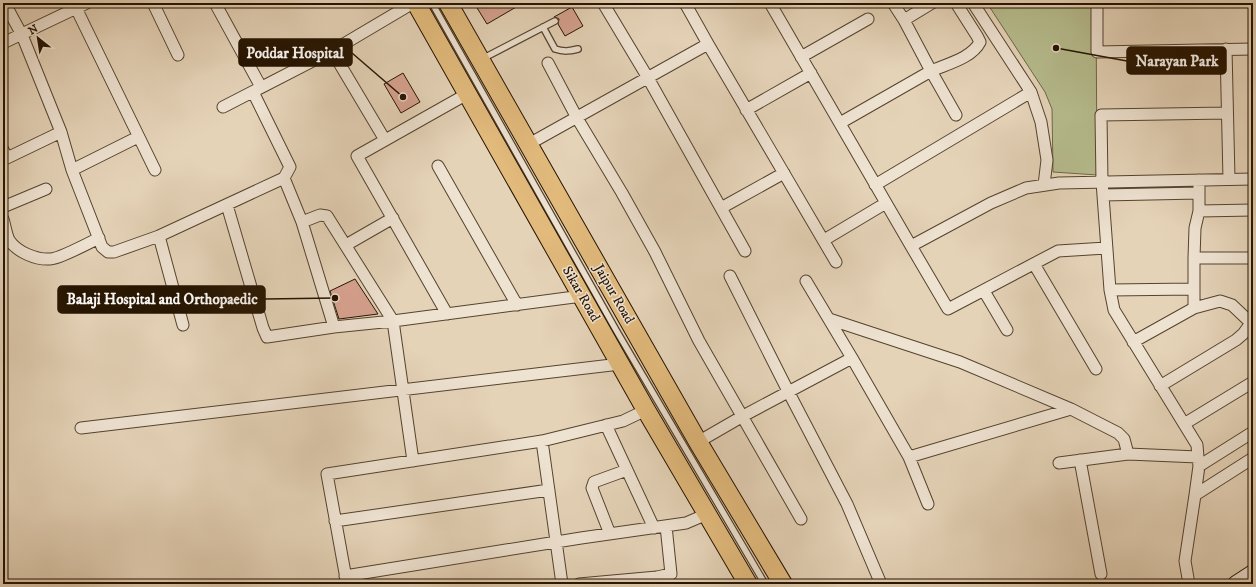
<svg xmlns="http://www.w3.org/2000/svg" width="1256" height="587" font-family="'IM FELL DW Pica',serif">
<rect width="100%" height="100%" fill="#e5d3b8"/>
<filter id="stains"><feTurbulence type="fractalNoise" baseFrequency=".005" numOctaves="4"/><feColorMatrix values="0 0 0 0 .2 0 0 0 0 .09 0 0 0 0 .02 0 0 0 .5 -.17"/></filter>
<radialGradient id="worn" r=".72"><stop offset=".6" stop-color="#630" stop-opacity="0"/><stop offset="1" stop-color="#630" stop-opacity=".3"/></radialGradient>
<path fill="#b6bc8e" stroke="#6d6847" d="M987 3H1096L1097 175 1053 172 1052 109 1045 92Z"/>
<path fill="#d7a290" stroke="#241300" d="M474 3H523L487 24Z
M572 7 583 26 565 36 558 24 559 19 554 17Z
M403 73 420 102 401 113 384 84Z
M355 279 378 314 339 319 330 291Z"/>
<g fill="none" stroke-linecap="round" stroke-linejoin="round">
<defs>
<path id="lane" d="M432 3 616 330 765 584
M543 27 555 49C564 52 570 51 578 49
M482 59 555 21"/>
<path id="street" d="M153 3 178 55
M215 3 261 87
M603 3 648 78 745 251
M685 3 708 44 836 262
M770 3 911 246 991 203 1026 188 1059 183 1253 179
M893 3 904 20 932 3
M956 3 977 36 980 42C972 58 947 64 931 71L956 115
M973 3 1031 92 1041 122 1047 160 1044 185
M1097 3V52L1253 49
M76 8 155 170
M9 11 22 35 61 132 72 170 102 247 108 252H114L159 236
M3 43 87 3
M1226 49 1229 179
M332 51 385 140
M801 57 868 19
M548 63 577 118 622 193 655 252 699 341 801 519
M223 107 332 51 413 3
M746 110 811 73
M840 123 931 71 904 20
M529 144 708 44
M3 150 7 158 61 132
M438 166 517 305
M72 170 138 137
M284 178 302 222 334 327
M875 185 1031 92
M1103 195 1199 193
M227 205 263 328 267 337 334 327 393 321 582 296
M3 207 46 189
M721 208 784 173
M1199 211 1253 210
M3 219C5 225 6 234 9 240 17 252 36 260 50 259 59 259 89 243 99 238
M302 222 320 215 327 216 393 321 413 461
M824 240 886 203
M346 245 393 218
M911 246 948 309 1058 251 1106 248
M1194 258H1253
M1034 264 1096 369
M730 276 788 391 847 504 881 584
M806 281 852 358
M1194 289V258L1195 228 1199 211V180
M1110 290 1194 289V308L1133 342
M984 291 1007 330
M1194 308 1220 301 1232 305 1251 323 1253 319
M447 314 357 156 467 94
M829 319 960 362 1071 409
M183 325 159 236 284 178 290 167 253 92
M1160 386 1236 340 1243 334 1251 323
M1184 424 1253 382
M606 425 654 528
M81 428 620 364
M542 441 562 584
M698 442 743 416 852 358 909 457 928 504
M909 457 1071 409 1118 433 1124 439 1128 454 1198 457 1199 466 1195 495
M1198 457 1197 445 1114 310 1110 290 1102 182 1101 115 1227 113
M1080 460 1101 574
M1059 463 1128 454
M1199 466 1253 432
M335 521 549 490
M610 534 592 488 594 482 627 470
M345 576 581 538 686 523 707 514
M347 584 327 474 542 441 623 421 646 410
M579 584 657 577 671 574 666 526
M1189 584 1185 561 1195 495 1253 458"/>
<path id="secondary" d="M1236 584 1253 573"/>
<path id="primary" d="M416 3 646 410 748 584
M448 3 698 442 783 584"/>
</defs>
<use href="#lane" stroke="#54432e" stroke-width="8"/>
<use href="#street" stroke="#54432e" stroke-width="13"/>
<use href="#secondary" stroke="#241300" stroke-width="18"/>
<use href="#primary" stroke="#241300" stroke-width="20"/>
<use href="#lane" stroke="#eee2d1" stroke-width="5.5"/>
<use href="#street" stroke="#eee2d1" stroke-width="11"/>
<use href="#secondary" stroke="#eee2d1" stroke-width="16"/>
<use href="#primary" stroke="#e2ba7c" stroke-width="18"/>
</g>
<g text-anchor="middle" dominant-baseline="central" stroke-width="3" stroke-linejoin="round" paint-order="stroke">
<g font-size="14" fill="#241300" stroke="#eee2d1">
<text transform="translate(581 294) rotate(60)">Sikar Road</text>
<text transform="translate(614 294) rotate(60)">Jaipur Road</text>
</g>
</g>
<path fill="none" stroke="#241300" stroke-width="1.5" d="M403 97L352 53M1056 48L1127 61M335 298L265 299"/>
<g fill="#241300" stroke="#eee2d1" stroke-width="1.5">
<circle cx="403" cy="97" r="4"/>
<circle cx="1056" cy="48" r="4"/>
<circle cx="335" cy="298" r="4"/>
</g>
<g fill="#241300" stroke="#241300" stroke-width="1.5">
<rect x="239" y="39" width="113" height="27" rx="4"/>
<rect x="1127" y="47" width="99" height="27" rx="4"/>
<rect x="58" y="286" width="207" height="27" rx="4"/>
</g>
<g font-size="15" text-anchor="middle" font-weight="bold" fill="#fff">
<text x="295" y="58">Poddar Hospital</text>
<text x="1177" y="66">Narayan Park</text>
<text x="162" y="304">Balaji Hospital and Orthopaedic</text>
</g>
<rect width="1256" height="587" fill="none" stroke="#e5d3b8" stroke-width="16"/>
<rect x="4" y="4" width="1248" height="579" fill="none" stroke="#241300" stroke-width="2"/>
<rect x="8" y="8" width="1240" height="571" fill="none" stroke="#241300"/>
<g transform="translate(38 38) rotate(330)" stroke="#eee2d1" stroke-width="3" paint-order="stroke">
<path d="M0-3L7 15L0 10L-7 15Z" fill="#241300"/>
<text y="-6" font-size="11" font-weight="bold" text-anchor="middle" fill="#241300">N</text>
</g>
<rect width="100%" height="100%" filter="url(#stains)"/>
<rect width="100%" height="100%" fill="url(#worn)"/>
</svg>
